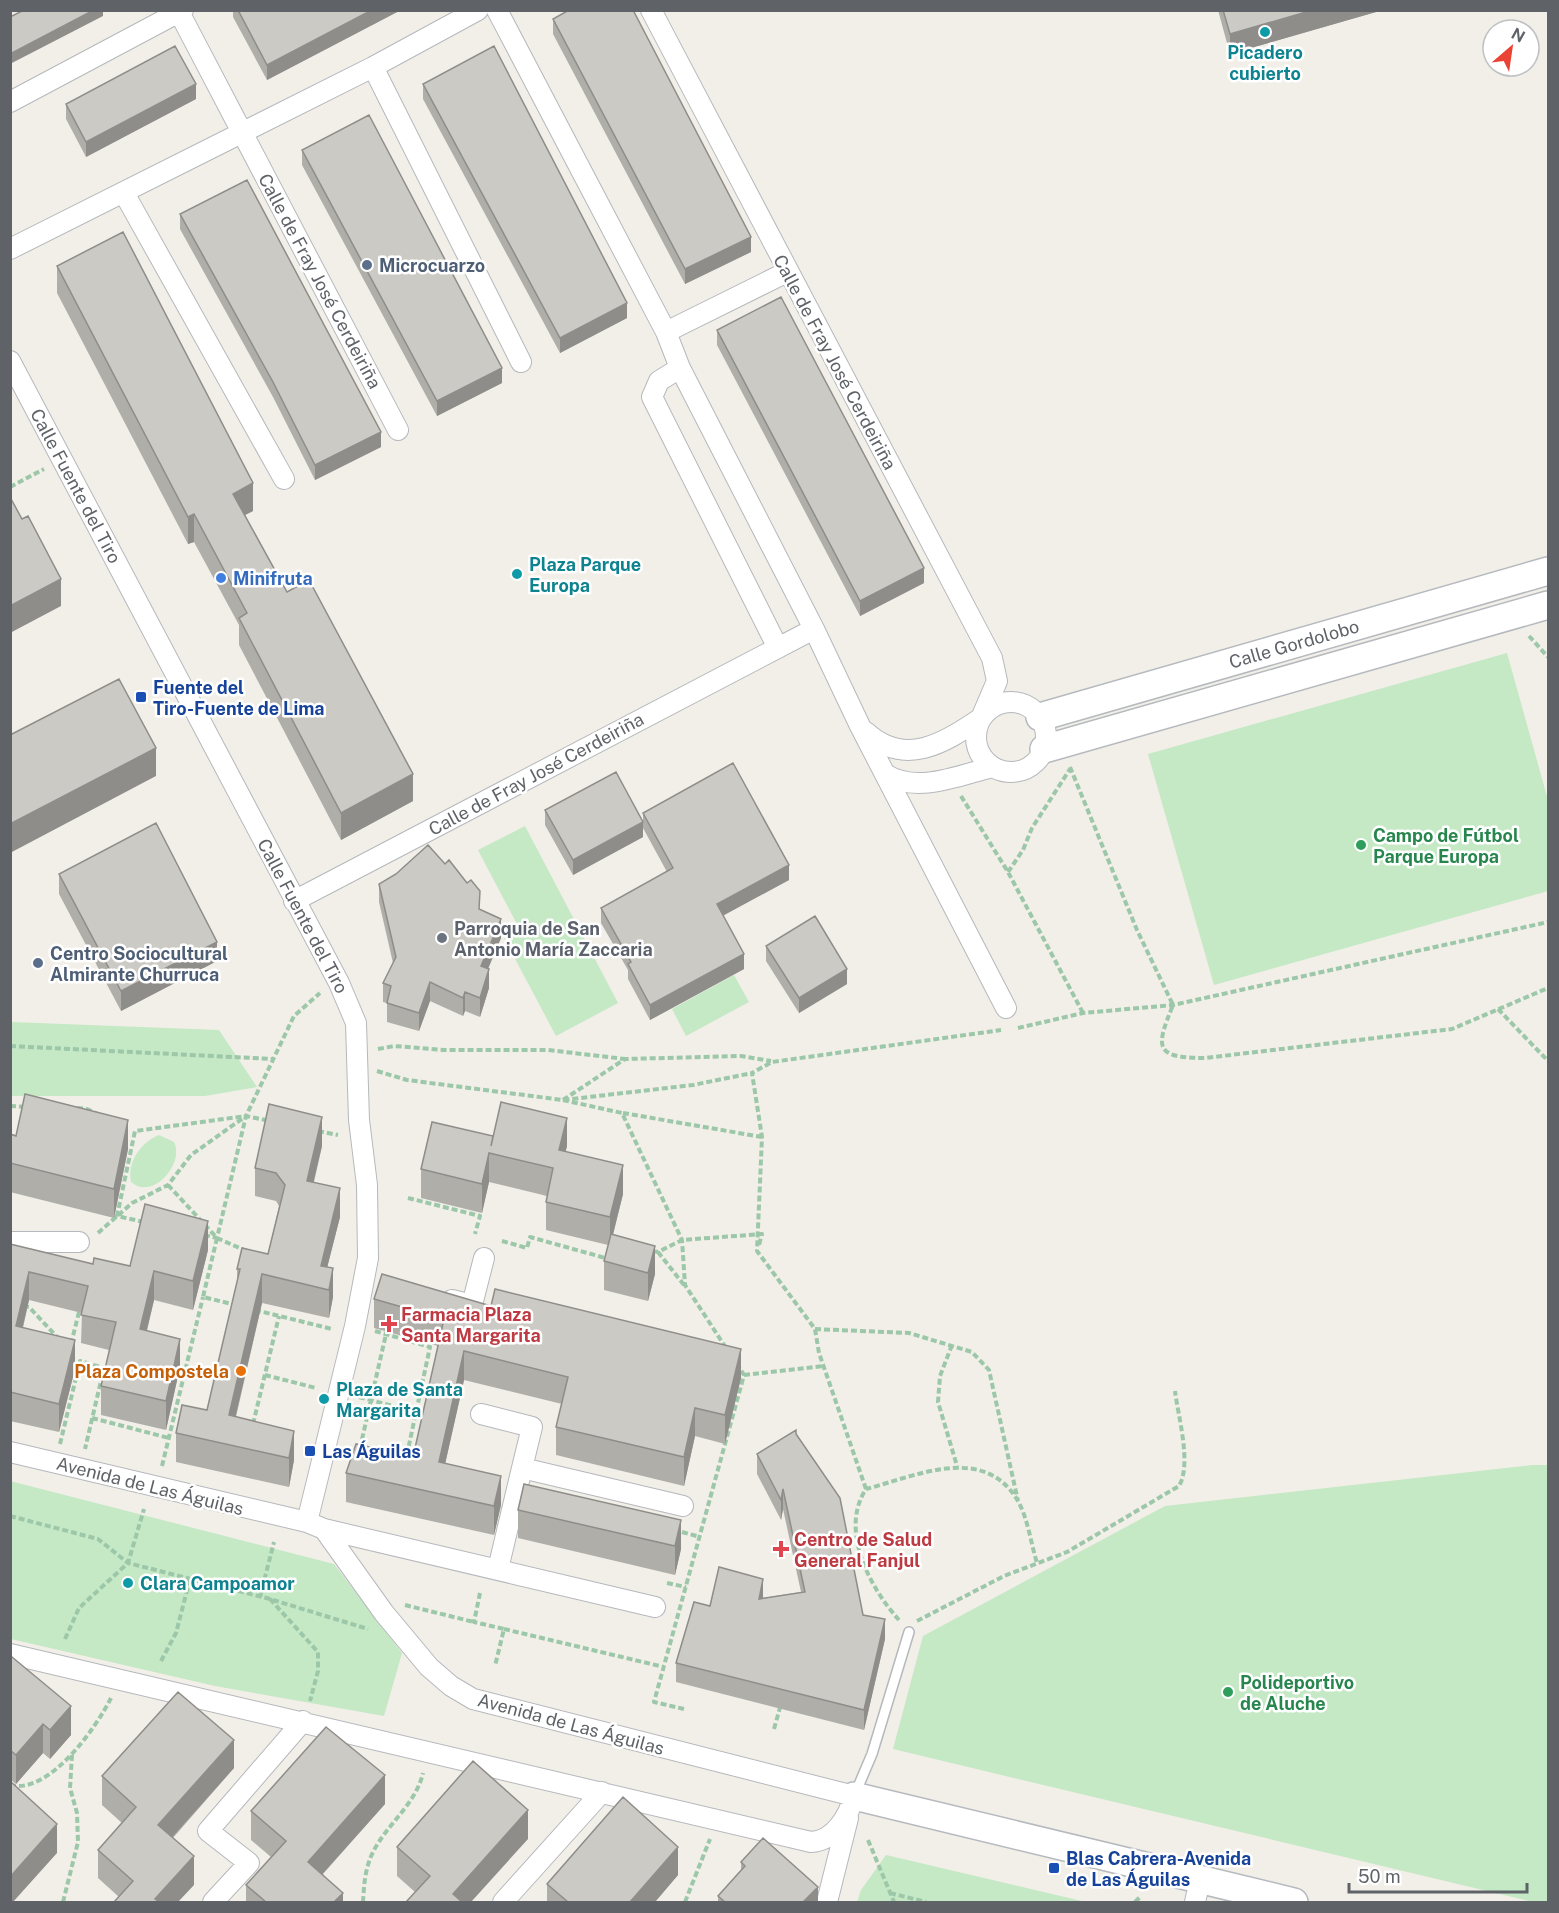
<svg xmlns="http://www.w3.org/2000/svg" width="1559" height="1913" font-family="'Public Sans',sans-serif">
<rect width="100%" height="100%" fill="#f1efe8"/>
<path fill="#c5e8c5" d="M1507 653 1548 800V891L1214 985 1148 754Z
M525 826 618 1003 556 1036 503 936 519 928 478 850Z
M734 975 749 1002 686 1036 672 1009Z
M11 1022 219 1030 257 1087 205 1096H11Z
M159 1135 174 1142C185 1164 152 1201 131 1182 127 1162 141 1142 159 1135Z
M1532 1465H1548V1902H1533L893 1749 923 1636 1165 1506Z
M10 1481 334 1564 402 1653 384 1716 215 1686 11 1639Z
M886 1855 1086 1902H857L861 1890Z"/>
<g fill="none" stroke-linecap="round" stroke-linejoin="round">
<defs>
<path id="lane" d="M855 1794 872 1754 909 1632"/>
<path id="street" d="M497 10 666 332 680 368 814 629
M651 10 992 658 997 681 982 716
M179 12 398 430
M373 67 521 362
M10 102 183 10
M124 193 284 479
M10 249 373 67 478 10
M666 332 787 272
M10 361 339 983 356 1023 359 1120 367 1185 368 1258 355 1326 307 1522
M680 368 659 381 652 397 778 648
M976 737a35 35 0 1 1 70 0a35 35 0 1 1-70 0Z
M866 732C905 768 944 743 981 718
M885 774C917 794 957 776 992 767
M294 901 814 629 860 726 1006 1008
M10 1242H79
M452 1300 472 1305 484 1258
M481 1414 532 1427 522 1468
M10 1452 307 1522 324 1529 384 1613 429 1667 451 1686 473 1699 854 1796C849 1816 834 1841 811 1842L10 1654
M324 1529 655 1607
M498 1569 522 1468 683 1506
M213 1902 249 1863 208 1831 303 1721
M503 1902 602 1792
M827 1902 848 1818
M1195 1902 1200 1880"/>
<path id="secondary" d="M1040 717 1548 571
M1044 749 1548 605
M854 1796 1294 1902"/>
</defs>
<use href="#lane" stroke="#b5b8bc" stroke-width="12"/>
<use href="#street" stroke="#b5b8bc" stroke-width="22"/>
<use href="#secondary" stroke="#b6babf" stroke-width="30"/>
<path stroke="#9cc7a9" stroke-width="4" stroke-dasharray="6 3" stroke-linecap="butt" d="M10 487 44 469
M1529 636 1548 657
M1070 767 1137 930 1173 1005C1156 1047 1153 1058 1205 1058L1452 1029 1548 988
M961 796 1008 872 1083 1013
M1008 872 1023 850 1032 828 1070 769
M1498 1009 1548 1061
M1018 1028 1083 1013 1173 1005 1548 922
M10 1046 273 1059
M378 1049 394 1046 444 1050H548L625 1059
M377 1071 407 1080 563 1100 693 1085 752 1073
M563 1100 622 1113 682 1240 685 1285 726 1348
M563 1100 625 1059 741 1056 771 1061
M10 1106 28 1107
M77 1108 87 1109 98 1114
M623 1113 762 1137
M318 1131 338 1135
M168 1185 217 1238 244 1250
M408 1198 480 1216 475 1234
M144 1222 117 1216 135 1131 246 1116
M98 1233 132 1203 168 1185 191 1155 246 1116 270 1121
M204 1235 217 1238 246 1116 294 1016 320 993
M217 1238 203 1297 236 1305
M502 1241 527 1248 530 1237 609 1259
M653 1251 658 1252 682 1240 762 1234 759 1245
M658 1252 684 1285
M23 1306 29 1307 59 1339
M255 1310 332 1329
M815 1329 909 1333 972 1352 989 1370 1018 1501
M375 1331 430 1347 406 1459
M71 1344 80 1308
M952 1345 940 1376 938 1402 957 1466
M265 1375 316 1388
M744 1375 824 1366
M359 1397 416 1412
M92 1418 169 1438
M253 1424 279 1316
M60 1444 80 1361 104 1368 85 1449
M360 1448 386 1334
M162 1466 203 1297
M866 1489 819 1353 815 1329 757 1251 762 1137 752 1073 772 1062 1001 1030
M10 1516 98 1539 128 1563 270 1599 368 1629
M682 1532 700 1537
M667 1583 686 1587
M480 1593 474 1622 504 1629 495 1666
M260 1597 274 1542
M270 1599 318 1652V1671L310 1701
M405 1605 474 1622
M899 1620C870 1588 839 1530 866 1489 916 1476 984 1443 1018 1501 1028 1519 1031 1544 1037 1563
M917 1621 1004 1576 1067 1552 1179 1486C1192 1464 1178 1416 1175 1391
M504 1629 664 1667
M65 1639 79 1608 128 1563 144 1509
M161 1661 176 1633 190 1579
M684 1709 654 1702 744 1375 739 1367
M774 1729 781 1704
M10 1785C49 1795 96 1728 111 1698
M868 1840 894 1902
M890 1893 926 1902
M63 1902 78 1842 77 1813 70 1788 72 1755
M363 1902C364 1885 365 1868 373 1852 387 1824 416 1804 423 1773
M685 1902 710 1839
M1135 1902 1141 1896"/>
<use href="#lane" stroke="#fff" stroke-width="9"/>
<use href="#street" stroke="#fff" stroke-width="20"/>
<use href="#secondary" stroke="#fff" stroke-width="27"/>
</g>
<path fill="#afaea9" d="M233 10H401L267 80 233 17Z
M1218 10H1383L1230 54Z
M553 19 751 252 685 284 553 34Z
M423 84 627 318 560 353 423 99Z
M196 99 86 157 66 119V104Z
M302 150 502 383 437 416 302 165Z
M180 214 381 447 315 480 273 397 180 229Z
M57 266 253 511 245 515 287 592 413 801 341 840 239 645V625L194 542 188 544 57 293Z
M717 330 924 583 860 616 717 345Z
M545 810 643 821V813L789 880 723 915 744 969 650 1020 628 979V970L601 923V908L667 872 643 828V837L573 875 545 825Z
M59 874 217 961 121 1011 59 894Z
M379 884 480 910 501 938 488 969 489 988 480 1017 465 1011 463 1016 430 1001 419 1031 387 1022V1003L383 1002V983L393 963 379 902Z
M766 946 847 984 799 1013 766 961Z
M10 1134 128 1149 114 1218 10 1192Z
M493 1136 567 1146 565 1152 623 1194 613 1235 655 1274 648 1301 604 1290V1261L608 1245 546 1230V1202L547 1196 489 1182 482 1213 421 1198V1169Z
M322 1146 314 1182 340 1217 327 1267 333 1297 329 1318 262 1303 236 1417 294 1460 289 1487 176 1462V1433L207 1410 237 1281V1269L268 1254 279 1206 276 1201 255 1196V1168Z
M10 1244 93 1264 130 1266 208 1250 193 1310 154 1300 147 1331 180 1367 166 1430 101 1415V1386L109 1350 81 1343 82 1313 29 1300 23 1328 75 1369 59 1432 10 1421Z
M374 1299 741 1378 725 1444 695 1436 684 1486 556 1455V1427L562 1404 464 1380 445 1464 501 1505 494 1535 346 1502V1473L413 1457 438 1346 374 1328Z
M796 1435 863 1615 885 1639 864 1730 676 1682V1663L710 1606 801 1592 783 1509 781 1520 757 1474V1454Z
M524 1484 681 1549 675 1575 518 1538V1510Z
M10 1659 71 1735 50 1759 43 1753 16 1784 10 1779Z
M234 1768 173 1838 194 1885 119 1897 98 1878V1850L122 1823 102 1805V1776Z
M385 1804 323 1874 343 1902H246V1885L271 1857 251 1840V1811Z
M528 1839 415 1892 397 1876V1847Z
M741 1862 818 1902H718V1896L741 1871Z
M678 1875 655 1902H547V1884Z"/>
<path fill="#8f8d8a" d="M94 10H103V16L10 64V54Z
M372 10H401L267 80V65Z
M1313 10H1383L1230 54V34Z
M196 84V99L86 157V142Z
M751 237V252L685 284V269Z
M627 303V318L560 353V338Z
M502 368V383L437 416V401Z
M381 432V447L315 480V465Z
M253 483V511L233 521V494Z
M194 514V542L188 544V517Z
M924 568V583L860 616V601Z
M61 579V606L10 633V606Z
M156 748V776L10 853V824Z
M413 774V801L341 840V813Z
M643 822V837L573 875V860Z
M789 865V880L717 919V904Z
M501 919V938L481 985V966Z
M217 942V961L121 1011V991Z
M744 954V969L650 1020V1005Z
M489 969V988L480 1017V998Z
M847 969V984L799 1013V998Z
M430 982V1001L419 1031V1013Z
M465 992V1011L463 1016V998Z
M322 1117V1146L307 1209V1181Z
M567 1118V1146L559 1179V1150Z
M128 1120V1149L114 1218V1189Z
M489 1153V1182L482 1213V1184Z
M623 1165V1194L610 1246V1217Z
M340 1188V1217L322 1288 321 1266Z
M208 1221V1250L193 1310V1281Z
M655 1246V1274L648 1301V1273Z
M333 1268V1297L329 1318V1290Z
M154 1271V1300L140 1358V1329Z
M29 1272V1300L16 1355V1326Z
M262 1274V1303L229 1444V1415Z
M180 1339V1367L166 1430V1401Z
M75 1340V1369L59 1432V1404Z
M741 1349V1378L725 1444V1415Z
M464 1351V1380L439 1491V1462Z
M695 1408V1436L684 1486V1457Z
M294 1431V1460L289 1487V1458Z
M501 1476V1505L494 1535V1506Z
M783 1489V1509L781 1520V1500Z
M681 1520V1549L675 1575V1546Z
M763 1579V1599H759Z
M885 1619V1639L864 1730V1710Z
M71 1706V1735L50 1759V1730Z
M43 1724V1753L16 1784V1755Z
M234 1740V1768L158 1853V1825Z
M385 1775V1804L308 1890V1862Z
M528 1810V1839L471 1902H453V1894Z
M57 1824V1853L13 1902H10V1877Z
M678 1847V1875L655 1902H630Z
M194 1856V1885L178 1902H155V1899Z
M818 1887V1902H803Z
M343 1893V1902H334Z"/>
<path fill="#cccac5" stroke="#8f8d8a" stroke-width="1.5" d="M24 10H94L10 54V17Z
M238 10H372L267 65Z
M569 10H633L751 237 685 269 553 19Z
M1223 10H1313L1230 34Z
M175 46 196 84 86 142 66 104Z
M494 46 627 303 560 338 423 84Z
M369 115 502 368 437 401 302 150Z
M247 180 381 432 315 465 273 382 180 214Z
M123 232 253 483 233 494 287 592 309 580 413 774 341 813 239 618 247 613 194 514 188 517 57 266Z
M781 297 924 568 860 601 717 330Z
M10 497 22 519 28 516 61 579 10 606Z
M119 679 156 748 10 824V735Z
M733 763 789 865 717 904 744 954 650 1005 628 964 631 962 601 908 673 868 643 813Z
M616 772 643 822 573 860 545 810Z
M156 823 217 942 121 991 59 874Z
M428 845 445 864 449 860 467 883 471 880 480 891 479 909 501 919 481 966 489 969 480 998 465 992 463 998 430 982 419 1013 387 1003 391 986 383 983 396 957 379 884 396 874Z
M815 916 847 969 799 998 766 946Z
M25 1094 128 1120 114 1189 10 1163V1134L16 1136Z
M501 1102 567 1118 559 1150 623 1165 610 1217 546 1202 553 1168 489 1153 482 1184 421 1169 432 1122 493 1136 491 1146Z
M269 1104 322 1117 307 1181 340 1188 321 1266 333 1268 329 1290 262 1274 229 1415 294 1431 289 1458 176 1433 182 1405 207 1410 240 1269H237L242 1248 268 1254 285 1185 276 1173 255 1168Z
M145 1204 208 1221 193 1281 154 1271 140 1329 180 1339 166 1401 101 1386 116 1322 81 1315 88 1286 29 1272 16 1326 75 1340 59 1404 10 1392V1244L93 1264 94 1258 130 1266Z
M611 1234 655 1246 648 1273 604 1261Z
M382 1274 491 1306 495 1289 741 1349 725 1415 695 1408 684 1457 556 1427 568 1377 464 1351 439 1462 501 1476 494 1506 346 1473 356 1444 413 1457 444 1319 374 1299Z
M796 1430V1434L840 1498 863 1615 885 1619 864 1710 676 1663 694 1602 710 1606 719 1567 763 1579 759 1599 805 1592 783 1489 781 1500 757 1454Z
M524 1484 681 1520 675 1546 518 1510Z
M12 1657 71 1706 50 1730 43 1724 16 1755 10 1750V1659Z
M178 1692 234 1740 158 1825 194 1856 155 1899 159 1902H114L133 1881 98 1850 136 1807 102 1776Z
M326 1727 385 1775 308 1862 343 1893 334 1902H266L246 1885 286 1841 251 1811Z
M473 1761 528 1810 453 1894 462 1902H406L430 1876 397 1847Z
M10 1781 57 1824 10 1877Z
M623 1797 678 1847 630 1902H568L547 1884Z
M763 1838 818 1887 803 1902H725L718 1896 745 1866 741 1862Z"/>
<g fill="#0f9aa8" stroke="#fff" stroke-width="2">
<circle cx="1265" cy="32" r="6"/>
<circle cx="517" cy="574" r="6"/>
<circle cx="324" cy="1399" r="6"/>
<circle cx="128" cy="1583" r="6"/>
</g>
<g fill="#5c6f8a" stroke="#fff" stroke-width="2">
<circle cx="367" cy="265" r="6"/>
<circle cx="38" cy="963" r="6"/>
</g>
<circle fill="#3f7fe0" stroke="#fff" stroke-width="2" cx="221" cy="578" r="6"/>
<g fill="#1a4fb4" stroke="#fff" stroke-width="2">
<rect x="135" y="691" width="12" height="12" rx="3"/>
<rect x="304" y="1445" width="12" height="12" rx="3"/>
<rect x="1048" y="1862" width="12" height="12" rx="3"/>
</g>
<g fill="#2e9e5b" stroke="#fff" stroke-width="2">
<circle cx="1361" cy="845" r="6"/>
<circle cx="1228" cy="1692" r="6"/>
</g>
<circle fill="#6b7280" stroke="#fff" stroke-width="2" cx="442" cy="938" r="6"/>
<g fill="#e0444e" stroke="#fff" stroke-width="2">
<path d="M386 1315h6v6h6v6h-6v6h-6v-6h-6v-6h6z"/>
<path d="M778 1540h6v6h6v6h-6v6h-6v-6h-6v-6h6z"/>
</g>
<circle fill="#e8710a" stroke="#fff" stroke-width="2" cx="241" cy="1371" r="6"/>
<g text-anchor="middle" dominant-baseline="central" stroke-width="5" stroke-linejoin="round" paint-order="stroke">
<g font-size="18" font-weight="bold" fill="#0d838f" stroke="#fff" text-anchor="start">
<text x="1265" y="52" text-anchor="middle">Picadero<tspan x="1265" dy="21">cubierto</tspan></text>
<text x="529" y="564">Plaza Parque<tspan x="529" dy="21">Europa</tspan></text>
<text x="336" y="1389">Plaza de Santa<tspan x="336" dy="21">Margarita</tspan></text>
<text x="140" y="1583">Clara Campoamor</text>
</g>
<g font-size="18" font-weight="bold" fill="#4e5e75" stroke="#fff" text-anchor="start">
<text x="379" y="265">Microcuarzo</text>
<text x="50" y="953">Centro Sociocultural<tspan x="50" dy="21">Almirante Churruca</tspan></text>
</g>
<g font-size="18" fill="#5f6368" stroke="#fff">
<text transform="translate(320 281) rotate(62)">Calle de Fray José Cerdeiriña</text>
<text transform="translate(835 362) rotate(62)">Calle de Fray José Cerdeiriña</text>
<text transform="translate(76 486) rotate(62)">Calle Fuente del Tiro</text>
<text transform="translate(1294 644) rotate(-16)">Calle Gordolobo</text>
<text transform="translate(536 774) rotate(-28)">Calle de Fray José Cerdeiriña</text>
<text transform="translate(303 916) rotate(62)">Calle Fuente del Tiro</text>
<text transform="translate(150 1486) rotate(14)">Avenida de Las Águilas</text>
<text transform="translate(571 1724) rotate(15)">Avenida de Las Águilas</text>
</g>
<g font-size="18" font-weight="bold" fill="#366cbe" stroke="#fff" text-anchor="start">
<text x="233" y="578">Minifruta</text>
</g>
<g font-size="18" font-weight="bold" fill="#164399" stroke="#fff" text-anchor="start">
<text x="153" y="687">Fuente del<tspan x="153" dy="21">Tiro-Fuente de Lima</tspan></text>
<text x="322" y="1451">Las Águilas</text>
<text x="1066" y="1858">Blas Cabrera-Avenida<tspan x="1066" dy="21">de Las Águilas</tspan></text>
</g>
<g font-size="18" font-weight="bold" fill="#27864d" stroke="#fff" text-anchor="start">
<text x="1373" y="835">Campo de Fútbol<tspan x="1373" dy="21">Parque Europa</tspan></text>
<text x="1240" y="1682">Polideportivo<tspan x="1240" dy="21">de Aluche</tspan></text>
</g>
<g font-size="18" font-weight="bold" fill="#5b616d" stroke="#fff" text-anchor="start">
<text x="454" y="928">Parroquia de San<tspan x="454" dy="21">Antonio María Zaccaria</tspan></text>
</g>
<g font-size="18" font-weight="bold" fill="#be3a42" stroke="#fff" text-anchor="start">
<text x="401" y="1314">Farmacia Plaza<tspan x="401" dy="21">Santa Margarita</tspan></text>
<text x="794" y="1539">Centro de Salud<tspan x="794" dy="21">General Fanjul</tspan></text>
</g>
<g font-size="18" font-weight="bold" fill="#c56008" stroke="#fff" text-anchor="end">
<text x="229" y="1371">Plaza Compostela</text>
</g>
</g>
<rect width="1559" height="1913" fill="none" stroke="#5f6368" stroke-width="24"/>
<g transform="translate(1511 48) rotate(29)"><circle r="28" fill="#ffffff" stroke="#bfc1c3" stroke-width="1.5"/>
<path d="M0-4.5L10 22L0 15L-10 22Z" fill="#ea4335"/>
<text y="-9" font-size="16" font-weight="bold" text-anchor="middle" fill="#5f6368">N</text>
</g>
<path d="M1349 1883v9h178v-9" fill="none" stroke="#5f6368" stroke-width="3"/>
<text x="1358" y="1883" font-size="18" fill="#5f6368" stroke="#ffffff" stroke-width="4.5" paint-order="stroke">50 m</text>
</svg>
